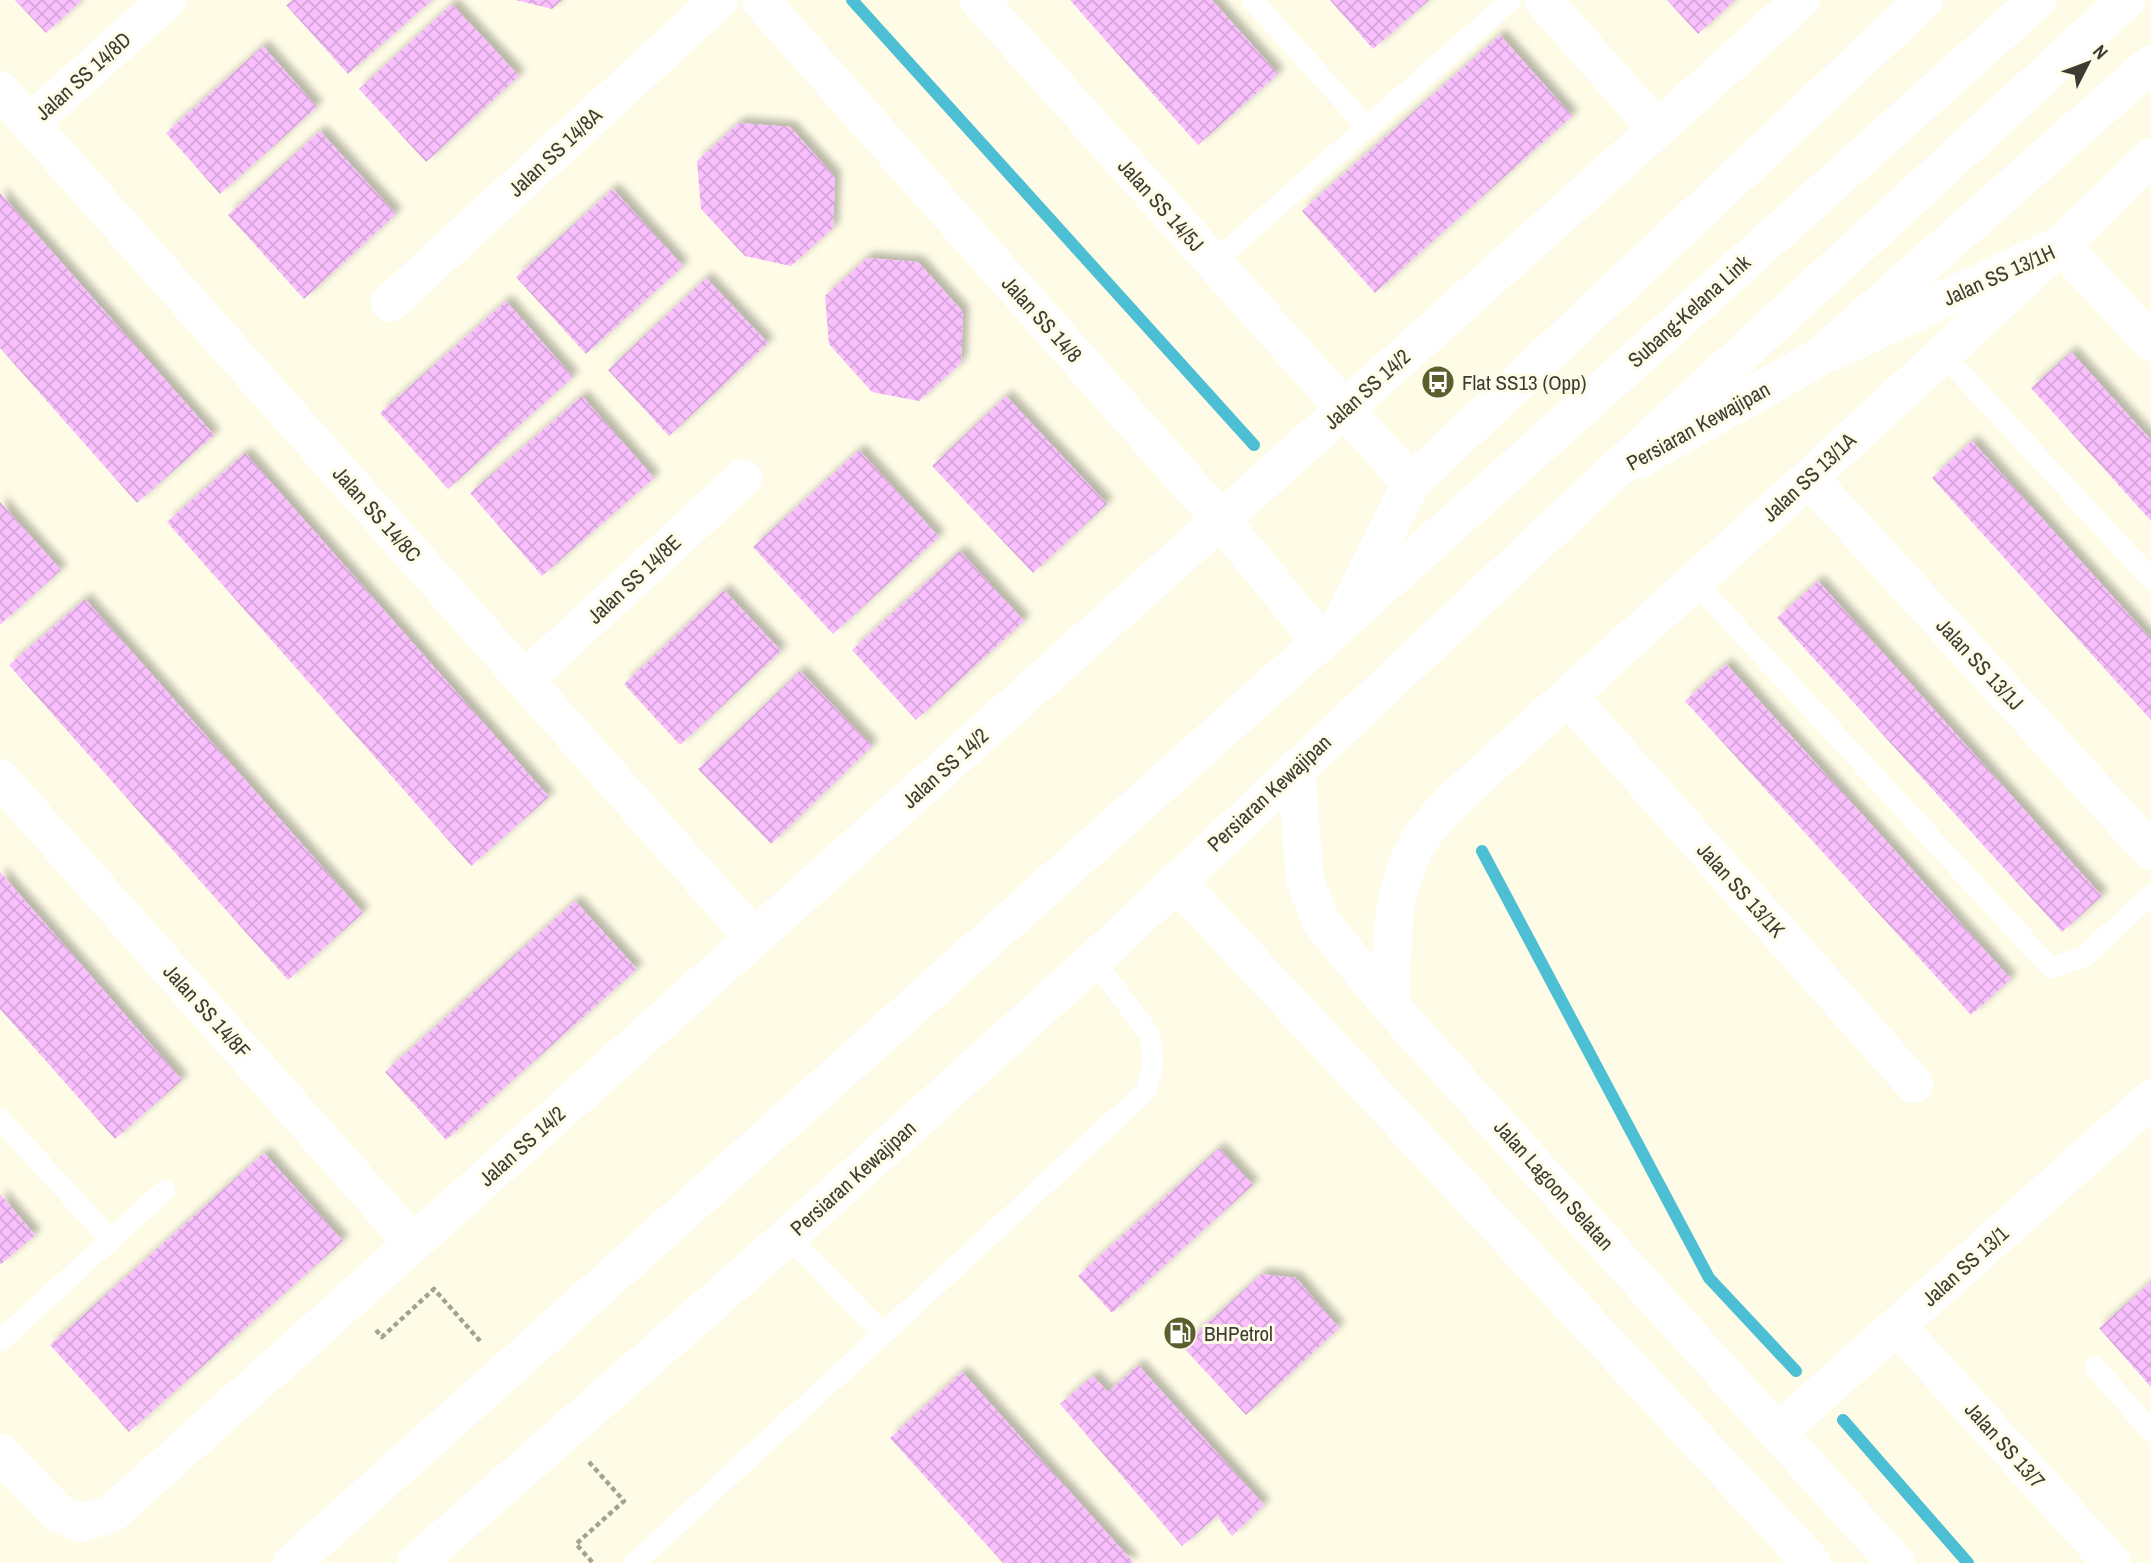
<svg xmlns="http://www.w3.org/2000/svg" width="2151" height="1563" font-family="'Archivo Narrow',sans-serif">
<defs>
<pattern id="building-cross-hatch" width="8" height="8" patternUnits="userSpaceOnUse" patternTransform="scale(1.75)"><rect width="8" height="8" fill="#f9bffe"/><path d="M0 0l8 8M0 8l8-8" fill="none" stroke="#d6a5da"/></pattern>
<filter id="shadow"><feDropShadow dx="6" dy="-6" stdDeviation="3.5" flood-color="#0004"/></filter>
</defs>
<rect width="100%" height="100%" fill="#fefbe6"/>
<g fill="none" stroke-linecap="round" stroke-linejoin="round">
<path stroke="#4cbfd4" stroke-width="12" d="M852 0 1254 445
M1482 851 1709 1278 1796 1371
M1843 1420 1968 1563"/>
</g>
<path fill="url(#building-cross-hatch)" filter="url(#shadow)" d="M15 0H82L46 33Z
M293 0H432L348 74 286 5Z
M516 0H562L552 9Z
M1070 0H1212L1278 74 1198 145Z
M1330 0H1429L1373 49Z
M1667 0H1735L1698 34Z
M452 4 519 76 426 162 359 89Z
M1500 35 1572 116 1375 293 1302 211Z
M263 46 317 107 220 194 166 133Z
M739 123 790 127 835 177 833 228 791 266 745 256 701 209 697 161Z
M320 131 396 214 304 299 228 215Z
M613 189 683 266 586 354 516 277Z
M0 193 214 435 137 503 0 348Z
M867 258 918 262 963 312 961 363 919 401 872 392 829 344 825 296Z
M706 278 768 343 669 436 608 370Z
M506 301 573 377 448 489 380 413Z
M2071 352 2151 440V521L2031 388Z
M582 396 654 478 542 576 470 493Z
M1006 396 1107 504 1033 573 932 466Z
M1972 441 2151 639V720L1932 478Z
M859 450 939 537 833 634 753 547Z
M245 453 549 797 471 866 167 522Z
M0 502 61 570 0 625Z
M960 551 1024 621 916 720 852 650Z
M1818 581 2102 896 2062 932 1777 618Z
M724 590 781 651 680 745 624 684Z
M85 599 363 913 288 980 9 665Z
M1726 664 2011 979 1971 1015 1685 701Z
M800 671 872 746 771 844 698 769Z
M0 872 182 1080 115 1139 0 1009Z
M575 901 637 969 446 1140 385 1072Z
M1219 1148 1253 1185 1112 1313 1078 1276Z
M264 1153 343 1241 129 1432 50 1345Z
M0 1194 35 1235 0 1265Z
M1262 1274 1296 1278 1339 1328 1246 1415 1182 1346Z
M2151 1282V1387L2099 1328Z
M1138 1365 1264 1505 1232 1536 1217 1516 1182 1546 1060 1404 1093 1376 1108 1392Z
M962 1372 1134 1563H1003L890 1438Z"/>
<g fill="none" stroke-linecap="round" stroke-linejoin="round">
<path stroke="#a4a293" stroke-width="4.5" stroke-dasharray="5 3.5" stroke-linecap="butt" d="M376 1330 382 1337 434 1289 480 1341
M589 1462 624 1501 576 1544 593 1563"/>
<path stroke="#fff" stroke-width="21" d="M1252 0 1367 127
M1213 263 1511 0
M1941 352 2151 579
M1695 582 2051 968 2085 956 2151 895
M0 1119 111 1240
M788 1236 883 1334
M0 1341 165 1190
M2095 1367 2151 1431
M635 1563 1146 1091 1153 1065 1150 1035 1094 960"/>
<path stroke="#fff" stroke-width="38" d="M760 0 1221 520 1320 641
M979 0 1411 483
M1543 0 1657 129
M0 90 754 938
M30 123 167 0
M390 303 719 0
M1831 352 2061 245 2151 342
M1809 478 2151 851
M524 680 743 478
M1568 696 1914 1084
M0 778 413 1243
M1391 1007C1393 943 1387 887 1425 832 1435 817 1450 805 1462 792L1809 478 2061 245 2151 157
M1898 1327 2112 1563
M1779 1431 2151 1099
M0 1453 57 1512 81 1523 111 1514 1801 0"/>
<path stroke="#fff" stroke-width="38" d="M1637 460 1818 358 2151 64
M1342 621 1411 483 1924 0
M1296 768 1305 880 1321 922 1391 1007 1896 1563
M1176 881 1812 1563"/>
<path stroke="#fff" stroke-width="38" d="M292 1563 2037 0
M416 1563 788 1236 1094 960 1608 477 2126 0"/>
</g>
<defs>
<symbol id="bus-disc" viewBox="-11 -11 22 22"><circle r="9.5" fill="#5b5f2d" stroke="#fefbe6"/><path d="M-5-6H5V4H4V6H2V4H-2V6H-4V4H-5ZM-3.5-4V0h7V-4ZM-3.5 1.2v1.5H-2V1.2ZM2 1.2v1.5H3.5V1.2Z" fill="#fff"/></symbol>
<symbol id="fuel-disc" viewBox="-11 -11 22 22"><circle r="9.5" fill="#5b5f2d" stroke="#fefbe6"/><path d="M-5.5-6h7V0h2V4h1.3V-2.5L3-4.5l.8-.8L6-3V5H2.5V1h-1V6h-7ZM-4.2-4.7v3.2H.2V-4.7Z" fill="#fff"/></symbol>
</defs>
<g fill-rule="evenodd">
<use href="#bus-disc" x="1419" y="363" width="38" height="38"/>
<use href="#fuel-disc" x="1161" y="1314" width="38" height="38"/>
</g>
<g text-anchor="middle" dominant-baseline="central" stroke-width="6" stroke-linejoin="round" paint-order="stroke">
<g font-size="21" fill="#3d3c34" stroke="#fefbe6">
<text transform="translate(83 76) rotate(-42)">Jalan SS 14/8D</text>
<text transform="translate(555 152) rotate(-43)">Jalan SS 14/8A</text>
<text transform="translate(1161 205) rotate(48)">Jalan SS 14/5J</text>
<text transform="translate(1999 275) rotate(-24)">Jalan SS 13/1H</text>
<text transform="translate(1689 311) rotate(-42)">Subang-Kelana Link</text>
<text transform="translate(1042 319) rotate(48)">Jalan SS 14/8</text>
<text transform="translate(1367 389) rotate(-42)">Jalan SS 14/2</text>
<text transform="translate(1698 426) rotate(-29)">Persiaran Kewajipan</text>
<text transform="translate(1809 477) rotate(-43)">Jalan SS 13/1A</text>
<text transform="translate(377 514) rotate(48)">Jalan SS 14/8C</text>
<text transform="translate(634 579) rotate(-43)">Jalan SS 14/8E</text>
<text transform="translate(1980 664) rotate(47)">Jalan SS 13/1J</text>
<text transform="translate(945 768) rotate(-42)">Jalan SS 14/2</text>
<text transform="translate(1269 793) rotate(-43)">Persiaran Kewajipan</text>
<text transform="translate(1741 890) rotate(48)">Jalan SS 13/1K</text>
<text transform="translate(207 1011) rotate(48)">Jalan SS 14/8F</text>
<text transform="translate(522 1146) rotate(-42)">Jalan SS 14/2</text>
<text transform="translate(853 1178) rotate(-42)">Persiaran Kewajipan</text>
<text transform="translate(1554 1185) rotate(48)">Jalan Lagoon Selatan</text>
<text transform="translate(1965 1266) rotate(-42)">Jalan SS 13/1</text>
<text transform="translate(2005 1445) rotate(48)">Jalan SS 13/7</text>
</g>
<g font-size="21" fill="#3d3c34" stroke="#fefbe6" text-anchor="start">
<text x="1462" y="382">Flat SS13 (Opp)</text>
<text x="1204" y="1333">BHPetrol</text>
</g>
</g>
<g transform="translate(2088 63) rotate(48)" stroke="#fefbe6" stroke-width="5" paint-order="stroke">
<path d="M0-5L12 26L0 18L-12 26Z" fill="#3d3c34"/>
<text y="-10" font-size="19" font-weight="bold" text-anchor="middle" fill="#3d3c34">N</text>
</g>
</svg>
